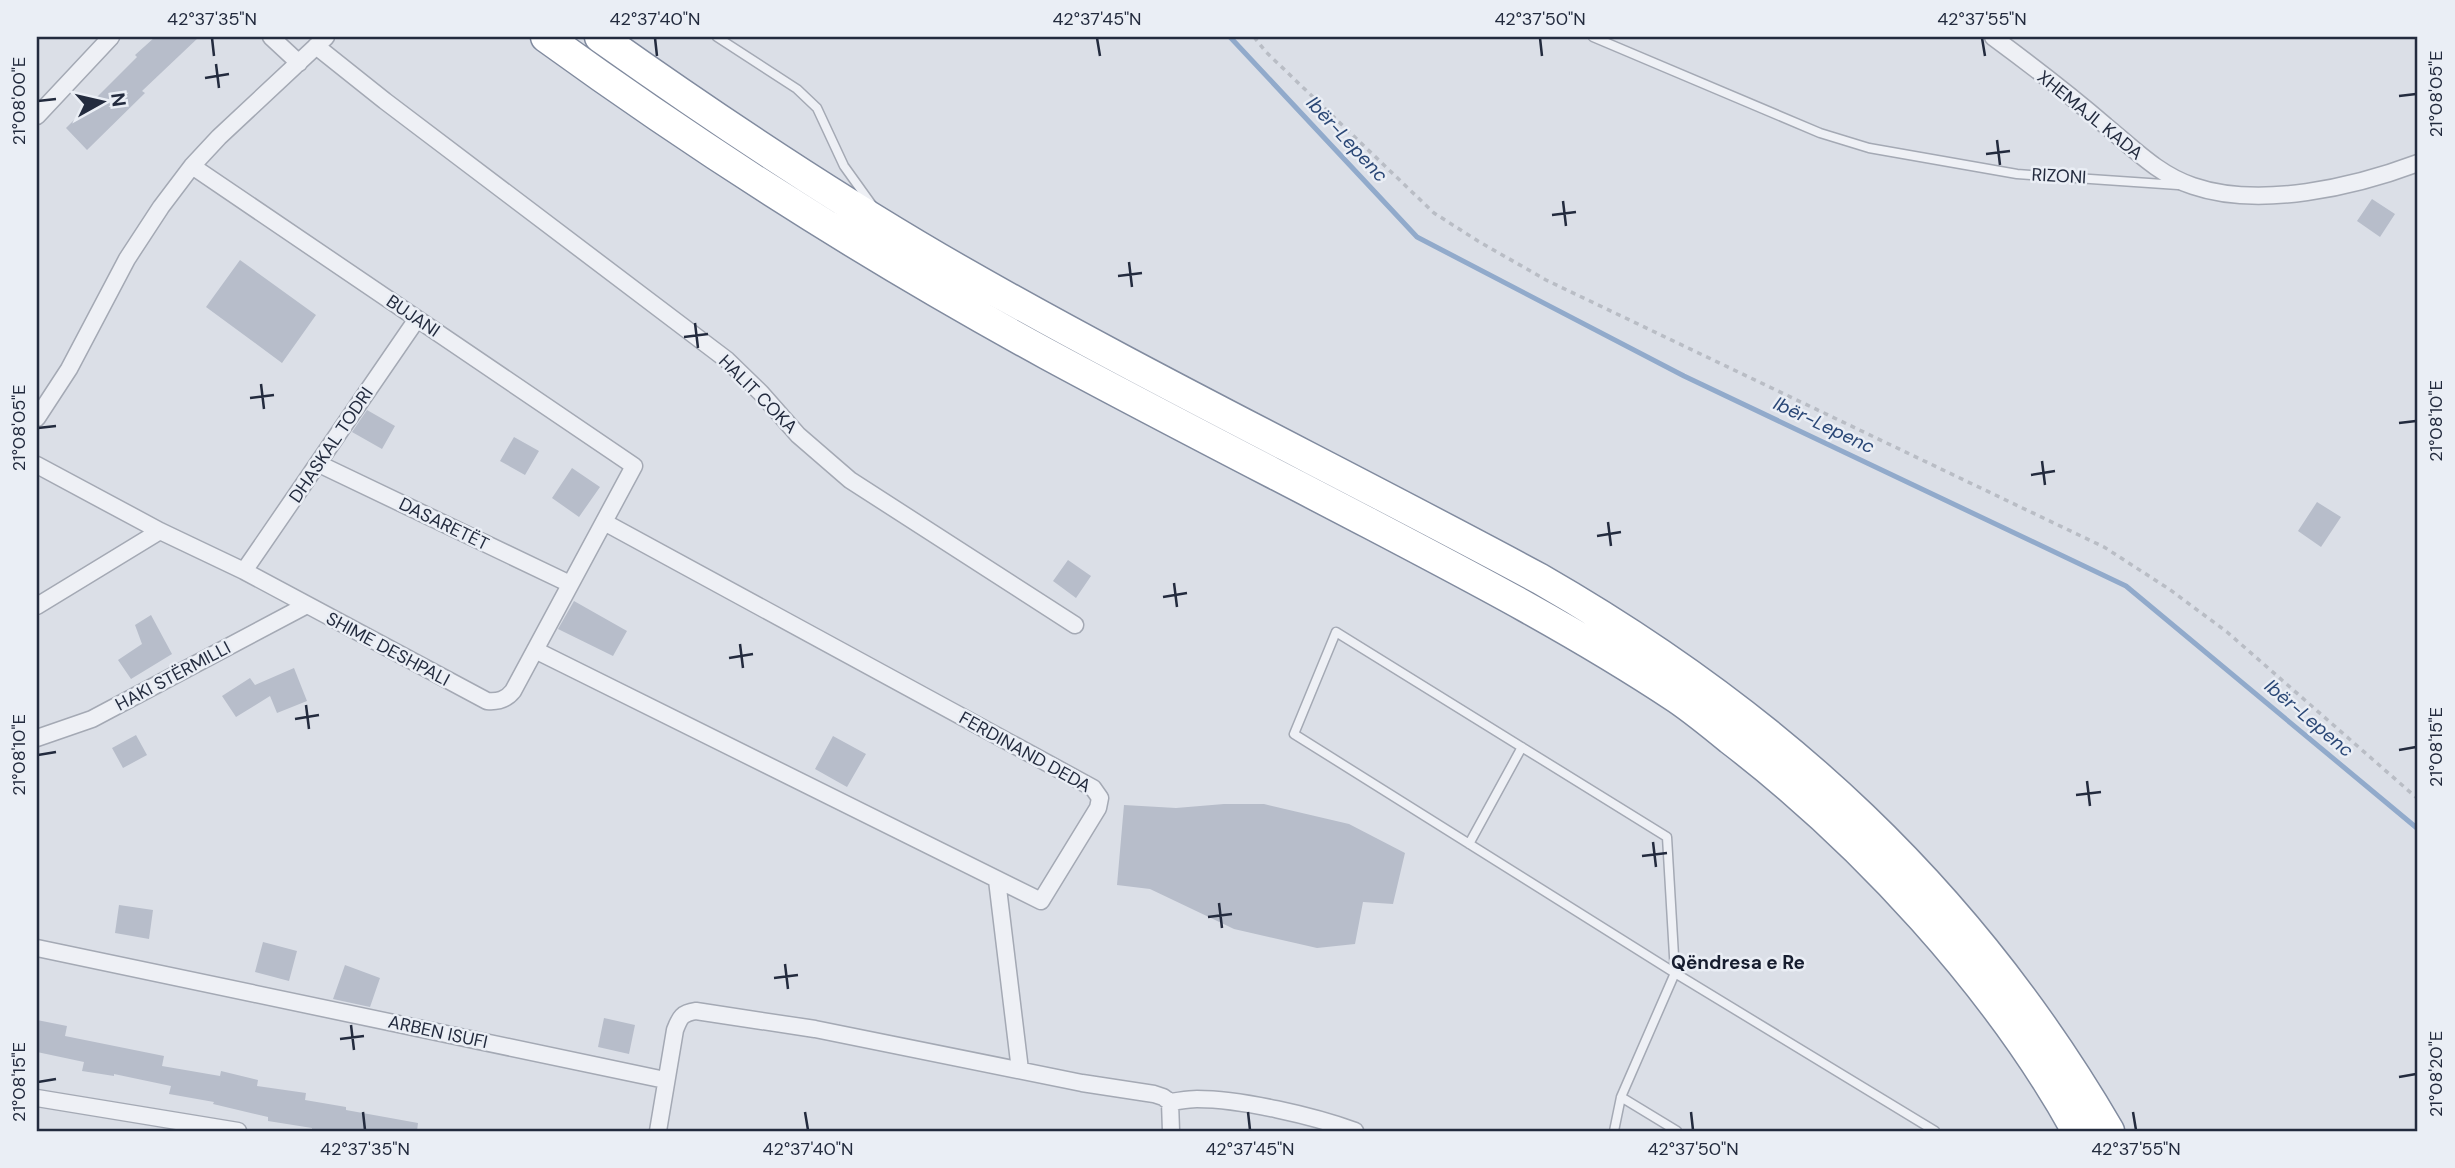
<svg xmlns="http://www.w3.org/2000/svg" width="2455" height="1168" font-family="'DM Sans',sans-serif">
<rect width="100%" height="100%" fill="#dbdfe7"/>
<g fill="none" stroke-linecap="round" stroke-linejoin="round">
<path stroke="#91aacb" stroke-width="5" d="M1230 37 1417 237 1684 376 2126 586 2418 829"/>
</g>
<path fill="#b7bdca" d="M155 37H199L142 91 145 93 87 150 66 128 137 57 135 55Z
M2372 199 2395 214 2380 237 2357 221Z
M240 260 316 315 282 363 206 307Z
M367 410 395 426 382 449 352 432Z
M514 437 539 451 525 475 500 461Z
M572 468 600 487 579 517 552 498Z
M2317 502 2341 517 2321 547 2298 531Z
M1068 560 1091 576 1076 598 1053 581Z
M574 601 627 631 613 656 558 629Z
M151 615 172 654 131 679 118 660 142 644 135 625Z
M294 668 307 701 277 713 270 696 236 717 222 696 250 678 255 685Z
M136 735 147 755 123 768 112 748Z
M833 736 866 754 847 787 815 769Z
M1224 804H1264L1349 824 1405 853 1393 904 1363 902 1355 944 1317 948 1234 929 1150 889 1117 885 1124 805 1176 808Z
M119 905 153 910 149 939 115 933Z
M263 942 297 951 289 981 255 972Z
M345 965 380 978 370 1007 333 999Z
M604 1018 635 1025 629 1054 598 1047Z
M37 1020 67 1026 65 1036 164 1056 162 1066 220 1076 221 1071 258 1080 257 1086 306 1093 305 1100 346 1107V1110L418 1123 417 1131H312V1128L268 1121V1117L213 1104 214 1102 169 1094 171 1086 114 1074V1076L82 1071 84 1062 37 1052Z"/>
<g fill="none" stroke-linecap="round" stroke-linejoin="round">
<defs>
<path id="service" d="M717 37 797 89 817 108 844 166 872 205
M1593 37 1820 133 1869 148 2017 174 2178 185
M1469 844 1522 747
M1621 1097 1677 1131
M1614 1131 1621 1097 1675 973 1667 837 1336 632 1294 734 1675 973 1935 1131"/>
<path id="minor" d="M271 37 299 63
M1993 37C2031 65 2070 95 2106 126 2134 149 2159 175 2193 186 2260 209 2354 187 2418 163
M316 46 385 101 727 360 761 393 798 435 850 480 1075 625
M37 116 111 37
M37 418 69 369 127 259 161 207 192 166 219 137 326 37
M319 464 570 584
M37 465 160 531 244 571 487 701C498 702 506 700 513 691L634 466 192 166
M244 571 417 319
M37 606 160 531
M535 650 1041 901 1098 808 1100 798 1093 788 604 522
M37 738 92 719 305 606
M997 880 1020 1070
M37 948 665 1080
M37 1098 238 1131
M1170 1102C1179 1101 1188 1099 1197 1099 1241 1099 1314 1116 1355 1131
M658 1131 675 1030C680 1017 682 1013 696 1011L815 1029 1082 1083 1154 1094 1163 1097 1170 1102 1171 1131"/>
<path id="motorway" d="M546 37C706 153 873 259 1047 354 1154 412 1262 467 1369 523 1474 578 1579 633 1677 698 1696 711 1713 725 1730 739 1862 840 1997 986 2077 1131
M600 37C710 115 822 190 938 258 1135 372 1340 471 1540 579 1780 717 1969 891 2109 1131"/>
</defs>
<use href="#service" stroke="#a4a9b4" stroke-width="11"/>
<use href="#minor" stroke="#a4a9b4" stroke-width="19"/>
<use href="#motorway" stroke="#818b9f" stroke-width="33"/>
<path stroke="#b9bdc5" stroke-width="3.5" stroke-dasharray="5 5" stroke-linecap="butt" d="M1254 37 1266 52 1434 213 1478 241 1546 280 2104 547 2169 589 2227 632 2418 799"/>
<use href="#service" stroke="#eef0f5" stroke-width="8"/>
<use href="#minor" stroke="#eef0f5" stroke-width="16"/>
<use href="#motorway" stroke="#fff" stroke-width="30"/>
</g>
<path fill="none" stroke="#232b3e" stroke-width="2.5" d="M212 38 214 56M655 38 657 56M1097 38 1100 56M1540 38 1542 56M1982 38 1985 56M216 64 219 88M205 78 229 74M2399 96 2416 94M38 101 56 99M1997 140 2000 165M1986 154 2010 151M1563 201 1566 226M1552 215 1576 212M1129 262 1132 287M1118 276 1142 273M695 323 698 348M684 337 708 334M261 384 264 409M250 398 274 395M2399 423 2416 421M38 428 56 426M2042 461 2045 485M2031 475 2055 471M1608 522 1611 546M1597 536 1621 532M1174 583 1177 607M1163 597 1187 593M740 644 743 668M729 658 753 654M306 705 309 729M295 719 319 715M2399 750 2416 747M38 755 56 752M2087 781 2090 806M2076 795 2101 792M1653 842 1656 867M1642 856 1667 853M1219 903 1222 928M1208 917 1232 914M785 964 788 989M774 978 798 975M351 1025 354 1050M340 1039 364 1036M2399 1077 2416 1074M38 1082 56 1079M363 1112 365 1130M805 1112 808 1130M1248 1112 1250 1130M1691 1112 1693 1130M2133 1112 2136 1130"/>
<g text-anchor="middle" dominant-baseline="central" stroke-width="5" stroke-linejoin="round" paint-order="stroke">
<g font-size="18" fill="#232b3e" stroke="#eaeef5">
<text transform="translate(2090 115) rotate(39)">XHEMAJL KADA</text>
<text transform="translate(2059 176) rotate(3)">RIZONI</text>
<text transform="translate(413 316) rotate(34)">BUJANI</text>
<text transform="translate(758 394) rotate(45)">HALIT COKA</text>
<text transform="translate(331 445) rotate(-56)">DHASKAL TODRI</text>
<text transform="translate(444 524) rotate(26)">DASARETËT</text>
<text transform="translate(388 649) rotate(28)">SHIME DESHPALI</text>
<text transform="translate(173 676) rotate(-28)">HAKI STËRMILLI</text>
<text transform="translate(1025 752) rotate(29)">FERDINAND DEDA</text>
<text transform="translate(438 1032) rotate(12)">ARBEN ISUFI</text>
</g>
<g font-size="19" font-style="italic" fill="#2a4776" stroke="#eaeef5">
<text transform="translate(1347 139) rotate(47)">Ibër-Lepenc</text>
<text transform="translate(1824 425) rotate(25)">Ibër-Lepenc</text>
<text transform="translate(2309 718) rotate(40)">Ibër-Lepenc</text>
</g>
<g font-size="19" font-weight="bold" fill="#161d2f" stroke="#eaeef5">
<text x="1738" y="962">Qëndresa e Re</text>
</g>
</g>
<rect width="2455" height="1168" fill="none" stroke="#eaeef5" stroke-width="77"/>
<g transform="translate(102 102) rotate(82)" stroke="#eaeef5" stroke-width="5" paint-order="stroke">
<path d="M0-5L12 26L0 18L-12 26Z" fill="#232b3e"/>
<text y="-10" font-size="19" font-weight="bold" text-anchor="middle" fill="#232b3e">N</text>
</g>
<rect x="38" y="38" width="2378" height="1092" fill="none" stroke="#232b3e" stroke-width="2.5"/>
<g font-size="18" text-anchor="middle" fill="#232b3e">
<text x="212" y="25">42°37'35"N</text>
<text x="655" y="25">42°37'40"N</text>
<text x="1097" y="25">42°37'45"N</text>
<text x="1540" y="25">42°37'50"N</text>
<text x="1982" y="25">42°37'55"N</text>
<text transform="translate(2436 94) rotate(-90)" y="6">21°08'05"E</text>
<text transform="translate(19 101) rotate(-90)" y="6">21°08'00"E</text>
<text transform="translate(2436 421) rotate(-90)" y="6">21°08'10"E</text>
<text transform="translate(19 428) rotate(-90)" y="6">21°08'05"E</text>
<text transform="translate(2436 747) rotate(-90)" y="6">21°08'15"E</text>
<text transform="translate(19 755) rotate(-90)" y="6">21°08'10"E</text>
<text transform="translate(2436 1074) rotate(-90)" y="6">21°08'20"E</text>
<text transform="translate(19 1082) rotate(-90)" y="6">21°08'15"E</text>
<text x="365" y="1155">42°37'35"N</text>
<text x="808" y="1155">42°37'40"N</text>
<text x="1250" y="1155">42°37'45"N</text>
<text x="1693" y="1155">42°37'50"N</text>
<text x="2136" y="1155">42°37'55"N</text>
</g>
</svg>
